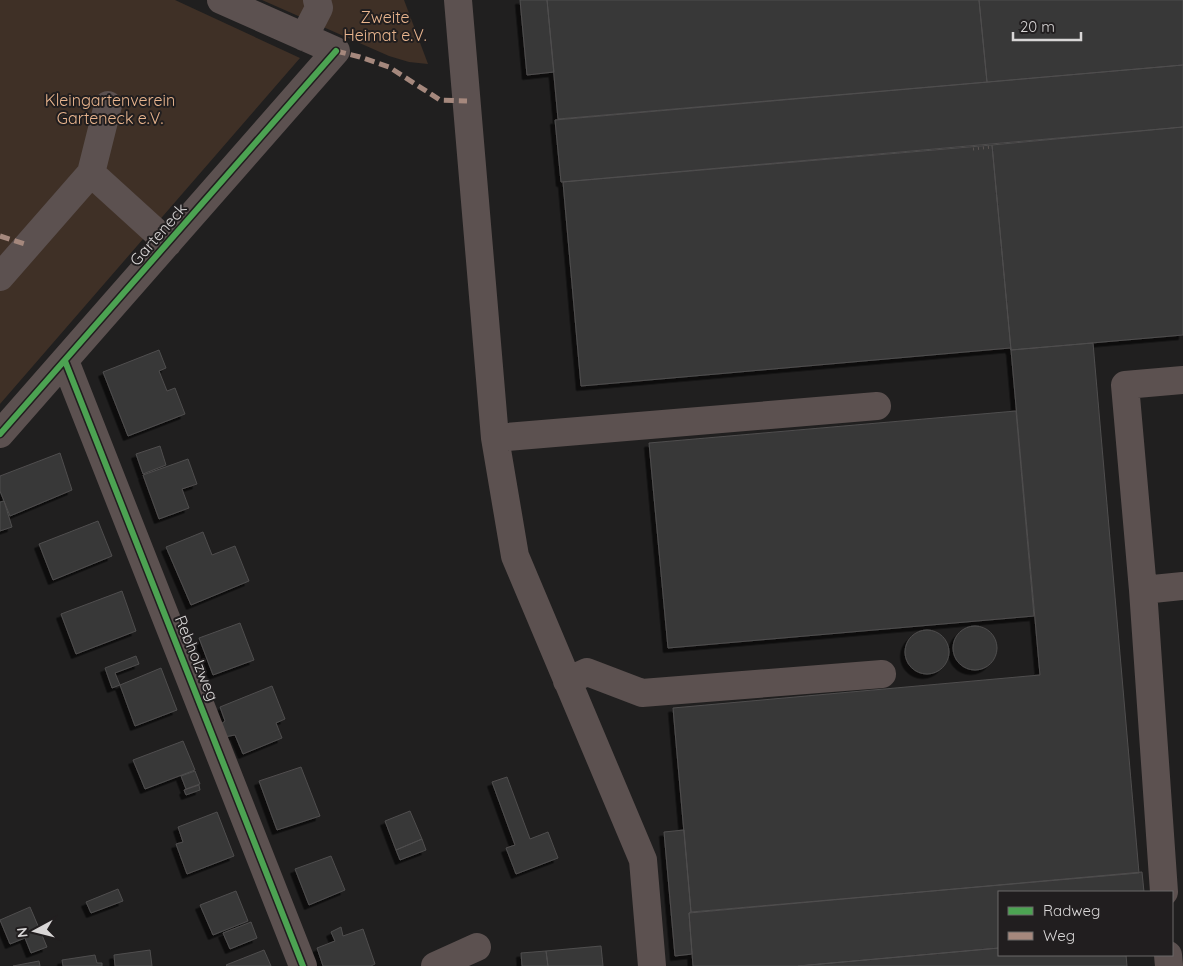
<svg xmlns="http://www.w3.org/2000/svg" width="1183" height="966" font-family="Quicksand,sans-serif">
<defs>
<filter id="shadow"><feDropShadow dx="-4.5" dy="4.5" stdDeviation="0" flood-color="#0009"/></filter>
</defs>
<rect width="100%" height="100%" fill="#201f1f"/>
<path fill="#3f3026" d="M0 0H175L300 58 0 404Z
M262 0H404L428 64 409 62 389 56Z"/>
<path fill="#383738" stroke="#4f4e4e" filter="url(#shadow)" d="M520 0H547L554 72 527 75Z
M547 0H979L987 82 558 119Z
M979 0H1183V65L987 82Z
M1183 65V127L561 182 555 120Z
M1183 127V335L1011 350 992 145Z
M992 145 1011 350 1010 348 581 386 563 182Z
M1093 343 1139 873 691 912 673 708 1040 675 1011 350Z
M159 350 166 368 159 371 167 391 175 388 185 414 128 436 103 372Z
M1016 411 1034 616 668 648 649 443Z
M160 446 166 465 143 474 136 454Z
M60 453 72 490 10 516 0 491V476Z
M188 459 197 484 182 489 189 508 159 519 143 475Z
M4 501 12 527 0 531V502Z
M98 521 112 556 53 580 39 544Z
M203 532 212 555 235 546 249 581 191 605 166 547Z
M122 591 136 631 76 654 61 614Z
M240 623 254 660 213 675 199 638Z
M953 648a22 22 0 1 1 44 0a22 22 0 1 1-44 0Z
M905 652a22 22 0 1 1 44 0a22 22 0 1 1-44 0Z
M136 656 139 664 115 673 120 685 112 688 105 668Z
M161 668 177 710 135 726 120 685Z
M272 686 285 719 276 723 282 738 243 754 235 735 224 737 220 725 225 721 220 707Z
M183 741 195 770 145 789 133 760Z
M301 767 320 816 277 830 259 781Z
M195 771 200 784 186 789 181 776Z
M507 777 530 839 548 832 558 858 516 874 506 848 515 845 492 782Z
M199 785 200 790 186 795 184 790Z
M410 811 422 839 396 850 385 821Z
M217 812 234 856 187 874 176 844 183 842 178 827Z
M684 830 691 912 689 913 692 954 675 956 664 832Z
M422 839 426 850 400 860 396 850Z
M331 856 345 890 309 905 295 869Z
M1142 872 1144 892H999V948L798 966H693L689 913Z
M118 889 123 901 91 913 86 902Z
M236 891 248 921 213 935 200 905Z
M30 907 47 947 31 953 25 938 10 944 0 920Z
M251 922 257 938 230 949 223 933Z
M341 927 343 936 363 929 375 964 371 966H323L317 948 335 941 331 932Z
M601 946 603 966H548L546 951Z
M999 948V955H1126L1127 966H798Z
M150 950 152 966H115L114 955Z
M264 950 271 966H227L226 965Z
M546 951 548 966H522L521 953Z
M95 955 97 963H102V966H63L62 960Z
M39 961 40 966H13Z"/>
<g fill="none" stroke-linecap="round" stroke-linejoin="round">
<path stroke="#5b5452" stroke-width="3" stroke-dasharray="1 4" stroke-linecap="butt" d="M973 149 992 147"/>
<path stroke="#5c5150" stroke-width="28" d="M458 0 495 438
M304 37 319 8 317 0
M91 173 108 105
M0 277 91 173 168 243
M65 361 303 966
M1183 380 1125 385 1143 590 1183 586
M0 434 336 51 221 0
M1143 590 1164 892
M567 681 587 672 642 693 882 674
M1168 955 1169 966
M435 966 477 947
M652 966 643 860 515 556 495 438 877 406"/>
<path stroke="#a5887d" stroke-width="5" stroke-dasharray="10 5" stroke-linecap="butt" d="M336 51 360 57 389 67 440 100 467 101
M0 236 28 245"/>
<defs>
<path id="cycleway" d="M65 361 303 966
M0 434 336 51"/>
</defs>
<use href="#cycleway" stroke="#211e1f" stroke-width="9"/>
<use href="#cycleway" stroke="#4ca352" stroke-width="6"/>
</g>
<g text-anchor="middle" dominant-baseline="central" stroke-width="4" stroke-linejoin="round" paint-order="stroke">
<g font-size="16" fill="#e9b58e" stroke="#211e1f">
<text x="385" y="17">Zweite<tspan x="385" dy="18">Heimat e.V.</tspan></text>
<text x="110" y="100">Kleingartenverein<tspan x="110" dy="18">Garteneck e.V.</tspan></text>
</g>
<g font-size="16" fill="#d8d6d6" stroke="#211e1f">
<text transform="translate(158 234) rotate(-49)">Garteneck</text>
<text transform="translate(197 658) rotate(68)">Rebholzweg</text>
</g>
</g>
<rect x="998" y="891" width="175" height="65" fill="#211e1f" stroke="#6a6868"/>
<rect x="1008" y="907" width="25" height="8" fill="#4ca352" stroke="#6a6868"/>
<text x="1043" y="916" font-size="15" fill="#d8d6d6">Radweg</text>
<rect x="1008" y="932" width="25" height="8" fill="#a5887d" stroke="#6a6868"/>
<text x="1043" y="941" font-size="15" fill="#d8d6d6">Weg</text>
<g transform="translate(35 931) rotate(263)" stroke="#211e1f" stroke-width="4" paint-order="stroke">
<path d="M0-4L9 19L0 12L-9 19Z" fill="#d8d6d6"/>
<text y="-8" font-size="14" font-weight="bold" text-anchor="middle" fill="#d8d6d6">N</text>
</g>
<path d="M1013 32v8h68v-8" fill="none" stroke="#d8d6d6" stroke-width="2.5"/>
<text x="1020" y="32" font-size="15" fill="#d8d6d6" stroke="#211e1f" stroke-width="4" paint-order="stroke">20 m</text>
</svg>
